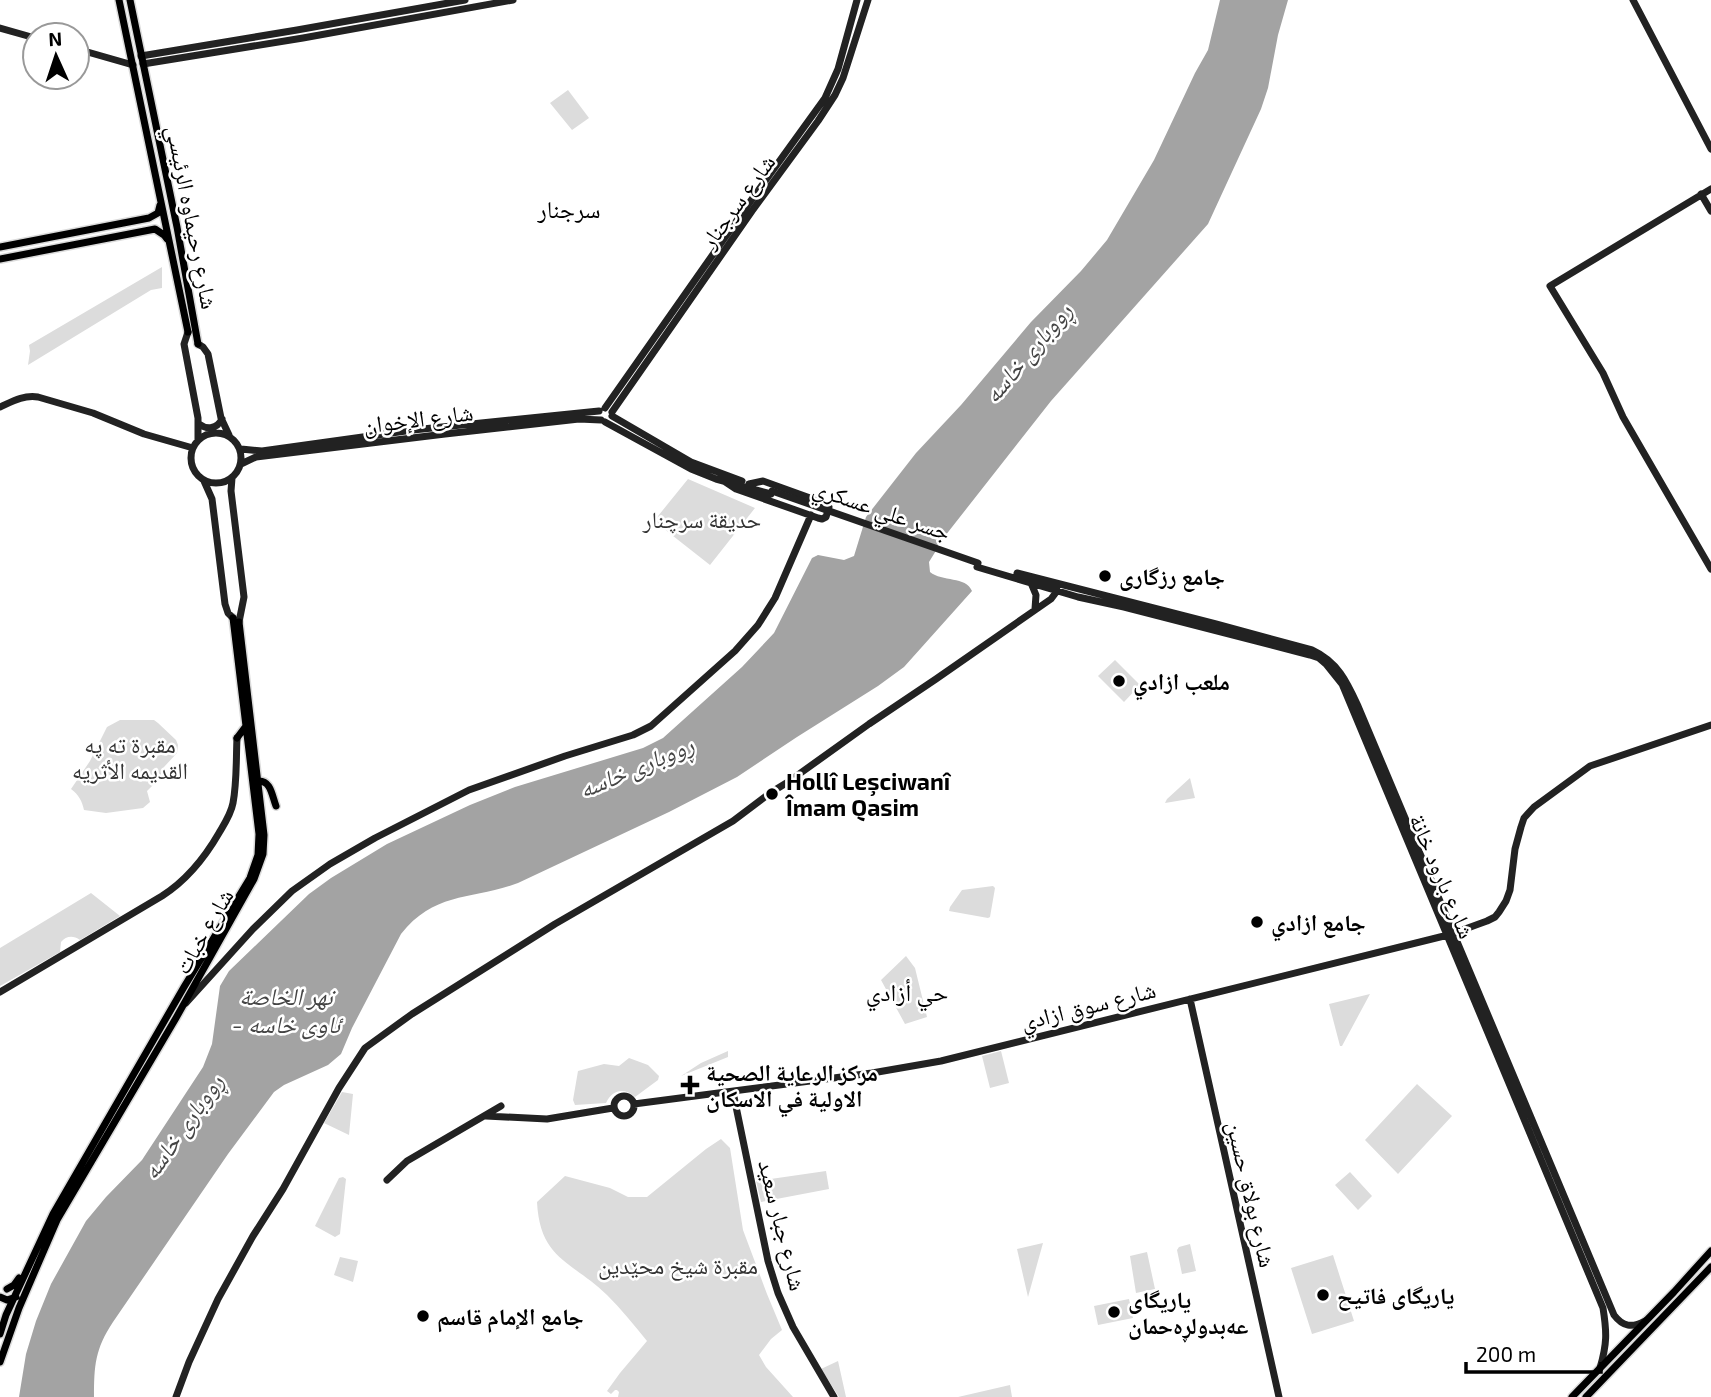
<svg xmlns="http://www.w3.org/2000/svg" width="1711" height="1397" font-family="'Exo 2','Noto Naskh Arabic',sans-serif">
<rect width="100%" height="100%" fill="#fff"/>
<path fill="#dcdcdc" d="M568 90 589 118 572 130 550 103Z
M162 267V288L151 290 28 365 30 351 29 345Z
M688 479 755 508 710 565 654 521Z
M1115 660 1140 685 1124 702 1098 676Z
M120 720H154L158 723 176 740 178 745 177 753 164 767 159 779 147 791 150 802 143 808 106 813 84 810C82 801 79 795 71 789L90 761 107 727Z
M1190 778 1195 798 1165 803 1167 799Z
M993 886 995 888 990 917 988 918 949 911 950 907 962 890Z
M91 893 120 916 80 940C73 935 66 936 61 942L60 952 0 986V948Z
M906 956 915 968 927 1017 905 1024 881 980Z
M1370 994 1342 1046H1340L1329 1004Z
M728 1051V1057L681 1076 701 1063Z
M1001 1051 1009 1083 990 1088 982 1056Z
M629 1058 648 1065 659 1076 658 1080 635 1097C624 1087 612 1090 606 1103L575 1105 573 1100 578 1071 604 1064 619 1066Z
M1417 1084 1452 1116 1398 1174 1365 1140Z
M342 1092 353 1094 349 1135 324 1123Z
M721 1139 730 1148 743 1230 767 1294 782 1330 771 1339 759 1355 766 1367 793 1397H618L619 1392 617 1390H615L611 1394 607 1391 620 1373 647 1341C634 1325 621 1309 607 1295 572 1261 540 1260 537 1202L565 1176 610 1188 628 1197H647L706 1149Z
M826 1171 829 1189 761 1202 756 1181Z
M1350 1172 1372 1196 1358 1210 1335 1185Z
M339 1178 343 1177 346 1179 340 1234 335 1237 315 1226Z
M1043 1243 1028 1297 1017 1249Z
M1190 1244 1196 1271 1182 1274 1177 1250 1179 1247Z
M1147 1252 1155 1289 1136 1293 1130 1256Z
M1333 1255 1354 1321 1312 1334 1291 1268Z
M340 1257 358 1261 353 1282 334 1275Z
M1129 1299 1133 1318 1098 1325 1094 1306Z
M838 1361 846 1397H839L821 1369Z
M1010 1385 1012 1397H958Z"/>
<path fill="#a3a3a3" d="M1220 0H1288L1278 35 1268 88 1261 109 1208 224 1051 401 945 536 929 562 930 572C942 582 966 576 972 591L904 667 878 686 797 737 737 777 669 812 518 883C473 900 435 891 401 934L352 1028 341 1054 328 1065 284 1085 274 1092 228 1154 113 1322C95 1349 94 1366 94 1397H19L26 1354 36 1321 51 1284 86 1221 106 1197 142 1160 203 1067 212 1044 220 986 229 971 309 894 331 878 387 844 470 805 515 787 643 748 663 738 742 667 774 633 812 558 818 555 844 560 854 556 866 517 916 453 961 405 1031 322 1081 271 1107 240 1154 160 1195 73 1208 50Z"/>
<g fill="none" stroke-linecap="round" stroke-linejoin="round">
<defs>
<path id="primary" d="M119 0 188 332
M130 0 177 227 198 344
M0 247 149 218 158 213 160 205
M0 259 155 229 164 235 167 239
M237 738 246 726
M258 781C271 780 272 796 276 806
M7 1289 14 1285 19 1278
M0 1297 7 1300 16 1297
M0 1334 6 1315 53 1214 184 987 250 878 258 855 259 834 233 618
M0 1362 19 1308 57 1220 176 1018 254 879 263 854 264 835 239 622
M1572 1397 1674 1292 1711 1251
M1586 1397 1711 1267"/>
</defs>
<use href="#primary" stroke="#dbdbdb" stroke-width="10"/>
<path stroke="#222" stroke-width="7" d="M1633 0 1711 149
M0 28 35 38
M77 49 133 65
M141 56 297 30 465 0
M143 64 303 38 513 0
M1711 189 1550 286 1603 373 1623 417 1711 569
M1701 194 1711 211
M188 332 184 344 198 418V440
M198 344 203 347 208 354 221 418 229 435
M0 407C13 401 23 395 38 397L93 413 144 434 193 448
M605 408 747 206 825 98 838 69 857 0
M612 412 752 211 818 121 835 95 843 78 868 0
M612 416 691 462 742 481
M605 422 691 469 716 479 771 494
M199 424C207 430 217 429 222 419
M191 458a25 25 0 1 1 50 0a25 25 0 1 1-50 0Z
M241 449 262 451 413 430 599 411
M241 464 256 457 445 434 579 419 601 420
M232 478 231 491 244 597 239 622
M204 481 212 499 225 604 228 613 233 618
M724 481 736 489 818 518 822 519 826 517 829 507 824 503 763 481 749 484
M977 567 1078 597 1124 607 1310 655 1319 658 1326 664 1342 684 1603 1308C1607 1333 1607 1344 1600 1368
M1017 573 1216 624 1312 650C1338 662 1347 682 1358 706L1614 1315C1623 1327 1632 1328 1645 1321
M1031 583 1036 595 1035 609
M1454 933 1487 921 1495 917 1499 912 1506 901 1510 890 1515 849 1521 827 1524 818 1534 807 1590 766 1711 725
M0 992 162 896C187 880 204 859 219 833 225 823 231 814 233 803 237 782 236 759 237 738
M1190 999 1279 1397
M186 1003 253 929 292 891 330 864 375 838 469 790 565 756 633 735 651 726 735 651 758 625 775 598 811 515
M733 1092 768 1261 778 1293 793 1327 834 1397
M614 1106a10 10 0 1 1 20 0a10 10 0 1 1-20 0Z
M634 1104 872 1073 941 1061 1448 935
M486 1116 547 1119 613 1108
M387 1180 407 1161 501 1106
M176 1397 189 1362 218 1299 253 1236 283 1189 339 1088 365 1048 412 1014 555 924 733 821 770 793 788 782 869 724 936 679 1051 599 1057 591 1056 584"/>
<use href="#primary" stroke="#000" stroke-width="7"/>
<path stroke="#222" stroke-width="7" d="M772 491 978 563"/>
</g>
<g fill="#000" stroke="#fff" stroke-width="2.5">
<circle cx="1105" cy="576" r="7"/>
<circle cx="1119" cy="681" r="7"/>
<circle cx="772" cy="794" r="7"/>
<circle cx="1257" cy="922" r="7"/>
<path d="M686.5 1074.5h7v7h7v7h-7v7h-7v-7h-7v-7h7z"/>
<circle cx="1323" cy="1295" r="7"/>
<circle cx="1114" cy="1312" r="7"/>
<circle cx="423" cy="1316" r="7"/>
</g>
<g text-anchor="middle" dominant-baseline="central" stroke-width="5" stroke-linejoin="round" paint-order="stroke">
<g font-size="23" fill="#000" stroke="#fff">
<text transform="translate(737 201) rotate(-54)">شارع سرجنار</text>
<text transform="translate(193 217) rotate(79)">شارع رحيماوه الرئيسي</text>
<text transform="translate(418 418) rotate(-7)">شارع الإخوان</text>
<text transform="translate(882 509) rotate(19)">جسر علي عسكري</text>
<text transform="translate(1443 876) rotate(67)">شارع بارود خانة</text>
<text transform="translate(203 931) rotate(-60)">شارع خبات</text>
<text transform="translate(1088 1005) rotate(-14)">شارع سوق ازادي</text>
<text transform="translate(1252 1194) rotate(77)">شارع بولاق حسين</text>
<text transform="translate(783 1225) rotate(76)">شارع جبار سعيد</text>
</g>
<g font-size="23" fill="#333" stroke="#fff">
<text x="702" y="519">حديقة سرچنار</text>
<text x="130" y="744">مقبرة ته په<tspan x="130" dy="26">القديمه الأثريه</tspan></text>
<text x="678" y="1265">مقبرة شيخ محێدین</text>
</g>
<g font-size="23" font-weight="bold" fill="#000" stroke="#fff" text-anchor="start">
<text x="1119" y="576">جامع رزگاری</text>
<text x="1133" y="681">ملعب ازادي</text>
<text x="786" y="781">Hollî Leşciwanî<tspan x="786" dy="26">Îmam Qasim</tspan></text>
<text x="1271" y="922">جامع ازادي</text>
<text x="706" y="1072">مركز الرعاية الصحية<tspan x="706" dy="26">الاولية في الاسكان</tspan></text>
<text x="1337" y="1295">یاریگای فاتیح</text>
<text x="1128" y="1299">یاریگای<tspan x="1128" dy="26">عەبدولڕەحمان</tspan></text>
<text x="437" y="1316">جامع الإمام قاسم</text>
</g>
<g font-size="24" fill="#000" stroke="#fff">
<text x="569" y="208">سرجنار</text>
<text x="907" y="991">حي أزادي</text>
</g>
<g font-size="24" font-style="italic" fill="#444" stroke="#fff">
<text transform="translate(1027 352) rotate(-50)">ڕووباری خاسە</text>
<text transform="translate(636 766) rotate(-23)">ڕووباری خاسە</text>
<text x="286" y="995">نهر الخاصة<tspan x="286" dy="28">- ئاوی خاسە</tspan></text>
<text transform="translate(182 1126) rotate(-55)">ڕووباری خاسە</text>
</g>
</g>
<g transform="translate(56 56) rotate(357)"><circle r="33" fill="#ffffff" stroke="#999999" stroke-width="2"/>
<path d="M0-5L12 26L0 18L-12 26Z" fill="#000000"/>
<text y="-10" font-size="19" font-weight="bold" text-anchor="middle" fill="#000000">N</text>
</g>
<path d="M1466 1362v10h135v-10" fill="none" stroke="#000000" stroke-width="3.5"/>
<text x="1476" y="1362" font-size="21" fill="#000000" stroke="#ffffff" stroke-width="5" paint-order="stroke">200 m</text>
</svg>
